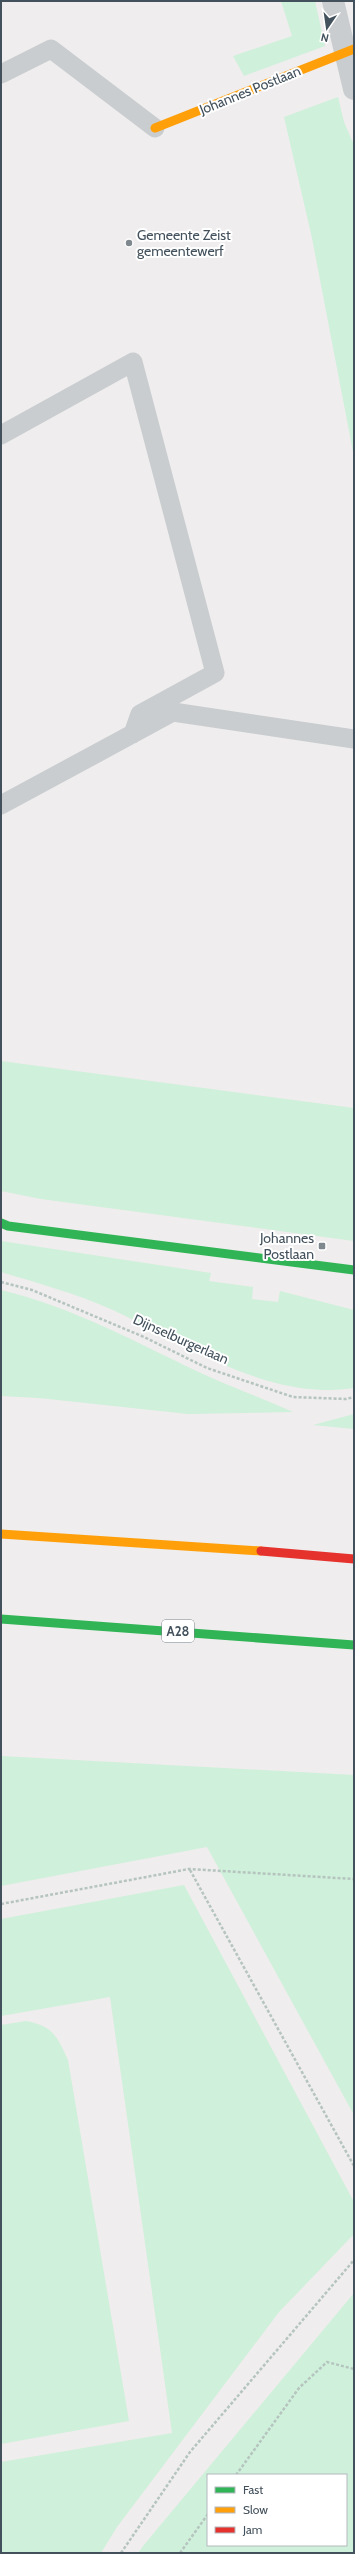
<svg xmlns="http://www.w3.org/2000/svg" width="355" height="2554" font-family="Cabin,sans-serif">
<rect width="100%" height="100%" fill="#efeded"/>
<path fill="#cff0da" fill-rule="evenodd" d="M281 1H315L325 46 244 76 233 56 292 36Z
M338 97 344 122 354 145V457L312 238 284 117Z
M1 1061 354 1108V1241L41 1199 1 1191Z
M1 1241 211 1273 209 1281 253 1287 252 1299 278 1302 280 1291 354 1310V1388C269 1401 186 1345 113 1310 77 1294 38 1283 1 1272Z
M1 1290C73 1307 137 1343 203 1374 233 1388 263 1398 293 1412L188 1414 39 1398 1 1396Z
M354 1414V1429L313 1425Z
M1 1756 354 1775V2115L207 1847 1 1886Z
M184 1885 354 2202V2234L279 2312 117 2527 101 2553H1V2462L172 2433 110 1997 1 2016V1919Z
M26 2021C53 2026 57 2036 68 2060L129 2421 1 2444V2025Z
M354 2293V2553H138L143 2546ZM208 2475H346V2545H208Z"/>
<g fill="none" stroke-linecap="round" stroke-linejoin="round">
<path stroke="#b5c4bf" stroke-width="2.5" stroke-dasharray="3 2" stroke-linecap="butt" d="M1 1282 32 1290 144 1337 207 1368 293 1397 346 1399 354 1397
M190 1870 354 2166
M1 1904 189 1869 354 1879
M236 2475 299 2388 327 2362 354 2369
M121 2553 190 2452 354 2260
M180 2553 208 2514"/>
<path stroke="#c9cdcf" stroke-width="19" d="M1 74 51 49 155 128
M1 435 133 362 215 673 140 714 133 734
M1 805 173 712 354 739"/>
<path stroke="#c9cdcf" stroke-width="22" d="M333 1 354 89"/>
<path stroke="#30b455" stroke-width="9" d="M1 1223 8 1226 354 1270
M1 1619 354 1645"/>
<path stroke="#ff9f0a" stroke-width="9" d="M155 128 354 49
M1 1534 261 1551"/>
<path stroke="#e5322d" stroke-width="9" d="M261 1551 354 1559"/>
</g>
<g fill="#7f888f" stroke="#fff" stroke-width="1.5">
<circle cx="129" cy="243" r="4"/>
<rect x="318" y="1242" width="8" height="8" rx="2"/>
</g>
<g text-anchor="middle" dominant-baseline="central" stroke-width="4" stroke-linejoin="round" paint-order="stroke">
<rect fill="#fff" stroke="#7b858d" stroke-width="1" x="162" y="1620" width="32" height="22" rx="3"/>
<g font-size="13" font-weight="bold" fill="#43515c">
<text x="178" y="1631">A28</text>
</g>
<g font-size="14" fill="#43515c" stroke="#fff">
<text transform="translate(250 90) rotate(-22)">Johannes Postlaan</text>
<text transform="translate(181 1339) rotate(24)">Dijnselburgerlaan</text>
</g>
<g font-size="14" fill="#43515c" stroke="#fff" text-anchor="start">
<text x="137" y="235">Gemeente Zeist<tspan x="137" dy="16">gemeentewerf</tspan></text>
<text x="314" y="1238" text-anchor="end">Johannes<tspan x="314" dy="16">Postlaan</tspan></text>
</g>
</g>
<rect width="355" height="2554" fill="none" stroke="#43515c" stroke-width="4"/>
<rect x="207" y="2474" width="140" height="72" fill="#ffffff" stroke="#b4b9be"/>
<rect x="215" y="2487" width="20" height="6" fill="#30b455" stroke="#b4b9be"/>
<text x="243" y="2494" font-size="12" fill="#43515c">Fast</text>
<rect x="215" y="2507" width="20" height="6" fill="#ff9f0a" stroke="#b4b9be"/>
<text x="243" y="2514" font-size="12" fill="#43515c">Slow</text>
<rect x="215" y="2527" width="20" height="6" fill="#e5322d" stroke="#b4b9be"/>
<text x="243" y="2534" font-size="12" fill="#43515c">Jam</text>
<g transform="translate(327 28) rotate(193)" stroke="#ffffff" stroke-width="3" paint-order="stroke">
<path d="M0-3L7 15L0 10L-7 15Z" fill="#43515c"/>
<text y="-6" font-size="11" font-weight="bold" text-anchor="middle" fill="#43515c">N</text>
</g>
</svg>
